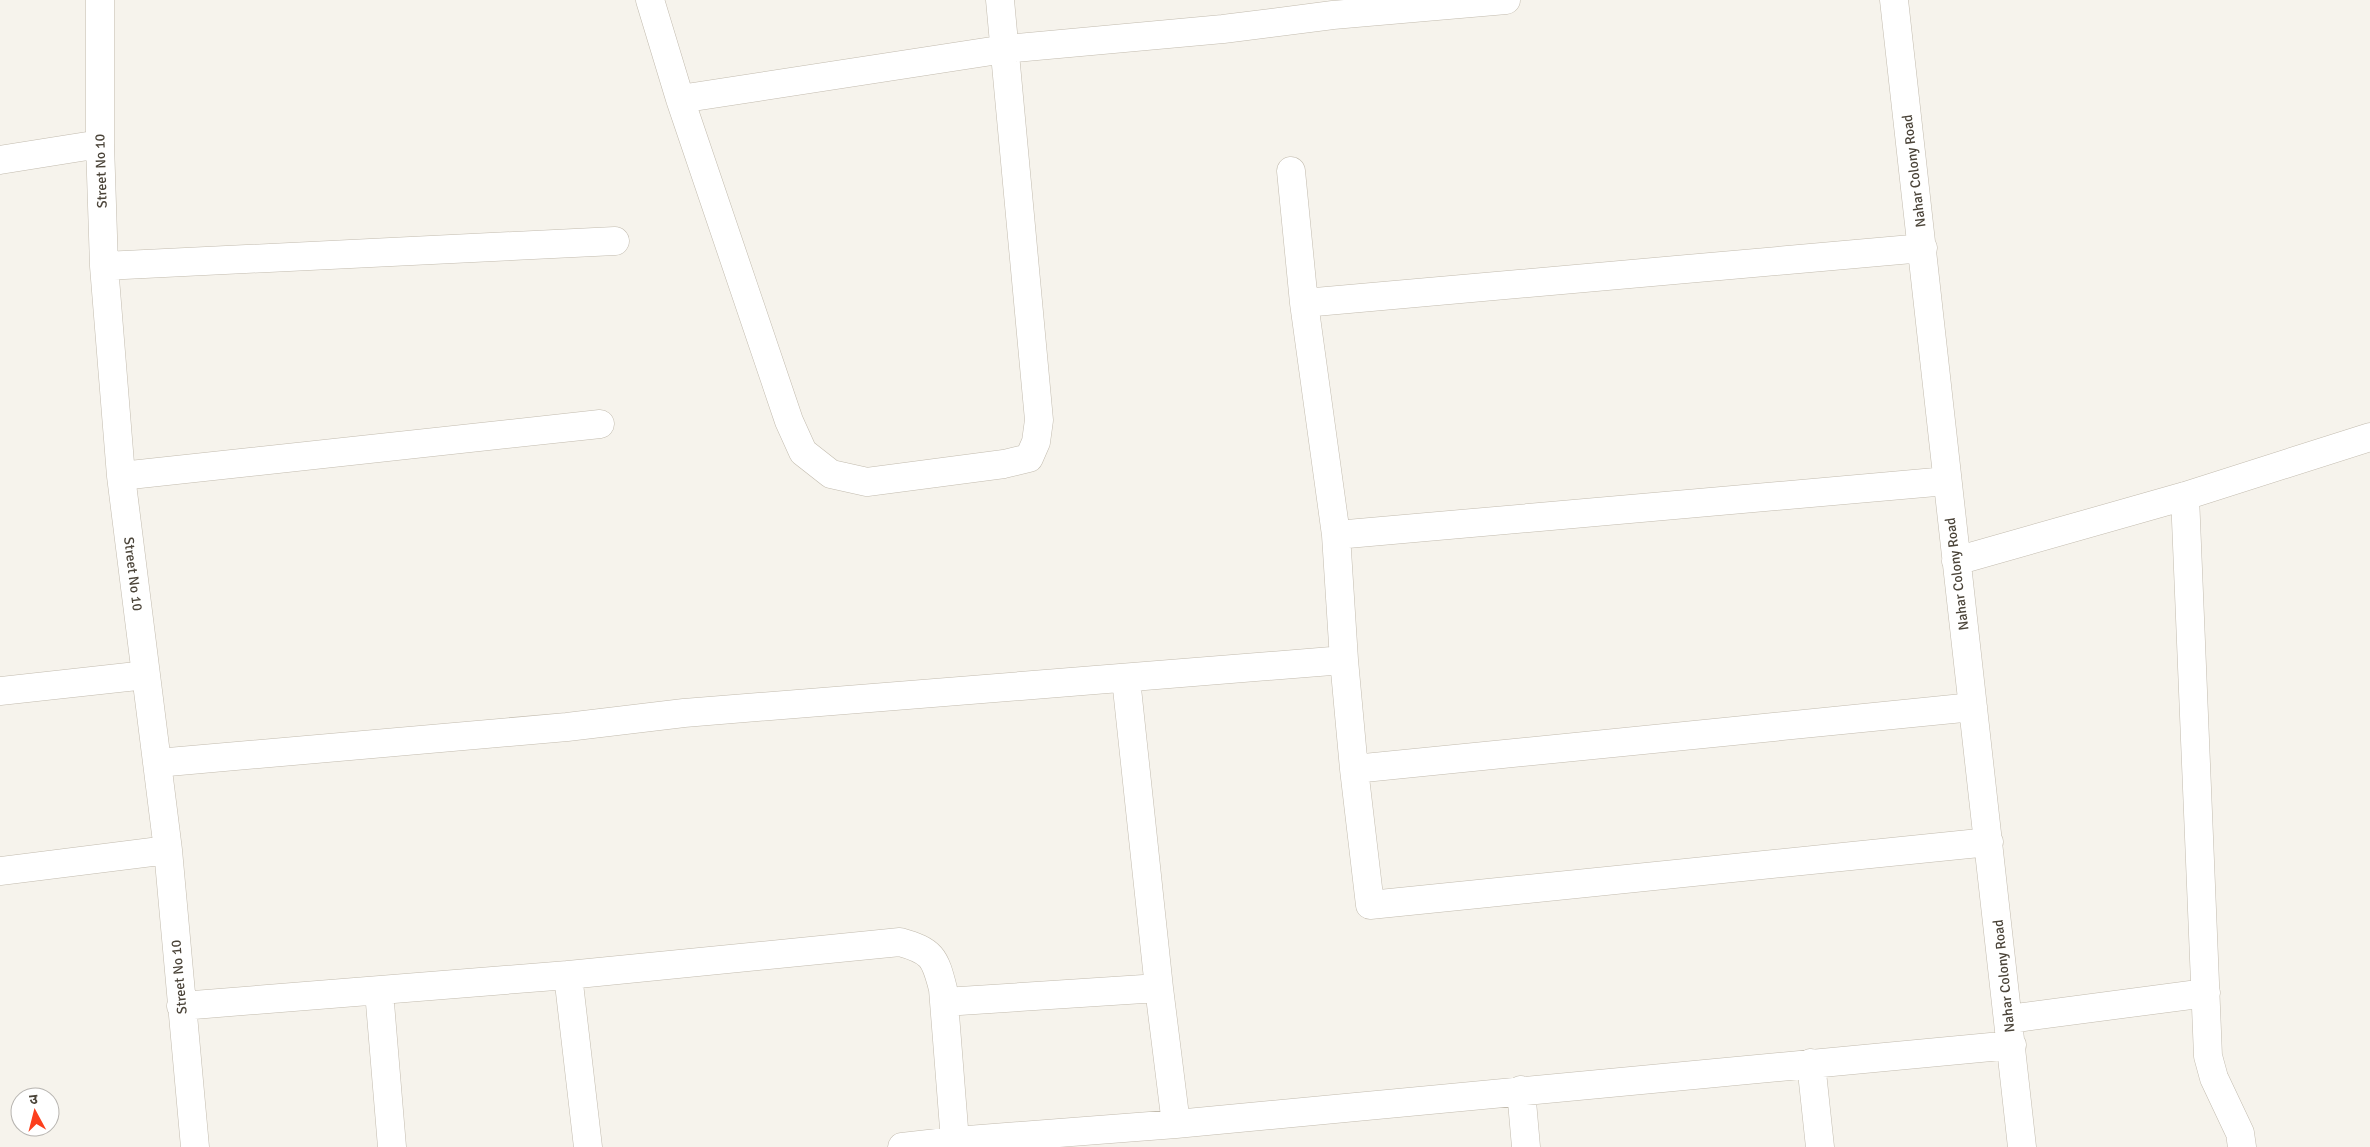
<svg xmlns="http://www.w3.org/2000/svg" width="2370" height="1147" font-family="Signika,'Noto Sans Devanagari',sans-serif">
<rect width="100%" height="100%" fill="#f6f3ec"/>
<g fill="none" stroke-linecap="round" stroke-linejoin="round">
<defs>
<path id="street" d="M100 0V144L104 266 121 476 168 850 195 1147
M650 0 680 99 789 421 803 452 831 474 867 482 1004 464 1029 458 1036 442 1039 420 1000 0
M1894 0 2022 1147
M680 99 1005 49 1223 29 1333 15 1506 0
M0 160 100 144
M1291 171 1304 303
M104 266 615 241
M121 476 600 424
M2185 496 2208 1056 2214 1078 2240 1133 2242 1147
M1336 535 1947 481
M1956 561 2185 496 2370 437
M1344 660 1336 535 1304 303 1923 248
M1126 679 1159 988 1176 1124
M0 691 146 675
M157 763 567 727 684 713 1344 660 1354 769 1370 905 1989 842
M1354 769 1973 707
M0 871 168 850
M568 975 588 1147
M379 991 392 1147
M944 1002 1159 988
M181 1006 568 975 900 942C932 951 935 957 943 989L955 1141
M2009 1019 2206 993
M1811 1063 1820 1147
M1521 1090 1526 1147
M902 1147 955 1141 1176 1124 2012 1045"/>
</defs>
<use href="#street" stroke="#c2bbae" stroke-width="29"/>
<use href="#street" stroke="#fff" stroke-width="28"/>
</g>
<g text-anchor="middle" dominant-baseline="central" stroke-width="4" stroke-linejoin="round" paint-order="stroke">
<g font-size="14" fill="#4b4439" stroke="#fff">
<text transform="translate(101 171) rotate(-92)">Street No 10</text>
<text transform="translate(1914 171) rotate(-97)">Nahar Colony Road</text>
<text transform="translate(133 574) rotate(83)">Street No 10</text>
<text transform="translate(1957 574) rotate(-97)">Nahar Colony Road</text>
<text transform="translate(2004 976) rotate(-96)">Nahar Colony Road</text>
<text transform="translate(179 977) rotate(-95)">Street No 10</text>
</g>
</g>
<g transform="translate(35 1112) rotate(353)"><circle r="24" fill="#ffffff" stroke="#b7b4b0"/>
<path d="M0-4L9 19L0 12L-9 19Z" fill="#fc3f1d"/>
<text y="-8" font-size="14" font-weight="bold" text-anchor="middle" fill="#4b4439">उ</text>
</g>
</svg>
